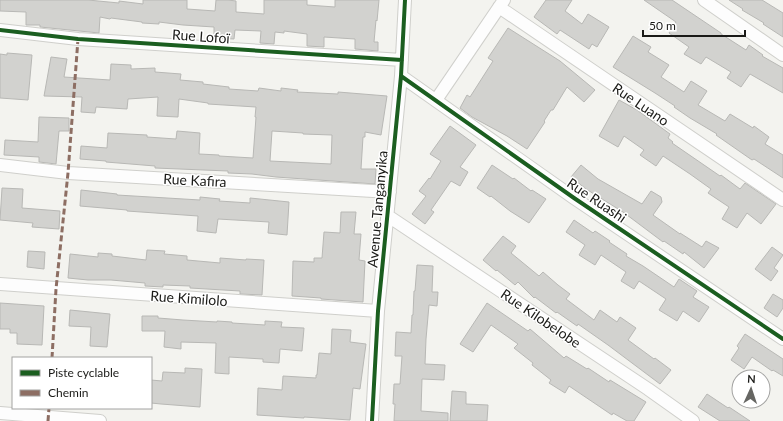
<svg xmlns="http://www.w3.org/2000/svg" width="783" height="421" font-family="Lato,sans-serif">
<rect width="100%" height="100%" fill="#f3f3ef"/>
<path fill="#d2d2cf" stroke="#b8b8b5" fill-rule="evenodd" d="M0 0H88L119 3V1L143 4V0H187V9L215 11 216 0H228L236 1V12L264 14V0H307V5L335 7V0H379L377 21 376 20 374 42H378V51L355 49V39L324 37V47L307 46V34L284 31V33L275 32 274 44 260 43 261 31 235 30 234 39 214 38V27L183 25 159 22V24L142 23V22L111 18 110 19 100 17 99 33 40 27V25H26V12L0 11Z
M546 0H572L565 11 582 24 588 14 609 27 597 47 592 44 589 49 560 30 557 34 534 17Z
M644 0H672L721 33V34L746 50 749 45 763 55 762 56 783 68V93L750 74 741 87 727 78 731 72 706 57 701 64 684 54 689 47 669 33 676 22Z
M729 0H762L783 13V37L763 24 764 23 742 10 743 9Z
M508 28 560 61 595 90 584 102 567 87 553 110H551L544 121 545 122 527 149 507 136 472 117 460 108 467 95 470 97 493 61 488 58Z
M633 36 651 47 648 52 669 65 661 77 684 92 691 81 707 91 698 105 725 121 730 114 753 128 754 126 769 137 765 144 783 155V178L754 159 752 160 716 135 717 134 690 118 674 107 675 106 655 93 613 67Z
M7 53 32 55 28 100 0 98V54L7 55Z
M51 57 67 59 64 77 110 80 111 64 131 65V69L155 68V72L181 74 180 80 203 82V84L229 87V89L258 91 259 88 281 91V88L298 90 297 92 338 94V92L387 96 381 135 365 132V137H363L361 169H376L375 184 276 177 252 174 228 173V171L155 168V166L106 162V161L80 159 81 146 107 148 108 133 147 135V137L176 139 177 131 200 133 199 154 219 155V156L253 158 256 117H255L256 107 208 104V103L179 99 178 117 157 116 158 97 128 99 127 109 96 107 95 113 81 112 82 97 44 96ZM272 131 303 133V134L332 135 331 164 270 161Z
M619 100 637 110 670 134 668 138 673 142 672 143 720 176 721 175 740 189 745 183 776 204 761 224 747 213 737 228 722 219 729 207 708 193 711 189 690 174 663 156 656 166 640 155 644 150 624 136 618 147 599 136Z
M39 117 69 118V131H59L56 164 39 162V157L4 155 5 140 38 142Z
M450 126 476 145 460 167 468 172 460 186 451 181 431 210 434 212 425 224 412 214 426 196 419 191 429 178 430 179 441 161 430 154Z
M492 165 513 179 514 178 531 191 532 190 546 199 529 223 510 211 491 196 490 197 477 188Z
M581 165 598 179 642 204 651 191 661 197 662 202 653 215 680 234V233L702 247 706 241 719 248 704 268 684 252 683 254 664 241 663 242 623 212 586 189 571 177Z
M2 188 23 189 22 208 60 211 59 229 32 227 33 223 0 220Z
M81 190 117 194V195L167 198 200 200V197L220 199 219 201 250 203V198L289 202 287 235 268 233 269 222 218 219 216 233 197 231 198 216 127 211V210L80 206Z
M341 212H356L354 234H361L359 260 365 261 363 302 321 299V298L292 296 293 261 314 262V258H322L324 232 340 233Z
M574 220 593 233 595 231 610 241 609 242 627 254 626 256 643 266 674 287 679 279 697 291 693 297 709 307 699 322 683 311 677 321 659 310 666 299 639 281 634 289 621 281 626 272 601 255 595 265 579 255 585 245 566 232Z
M503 236 516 246 511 253 539 276 543 272 558 285 570 294 566 299 594 320 600 310 617 322 620 317 636 328 628 340 654 359 655 358 671 370 660 384 608 345 578 324 577 326 557 312 556 313 535 297 534 298 518 282 515 285 497 270 496 271 483 260Z
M772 247 783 255 774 268 778 271 771 281 755 269Z
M147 250 165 251 164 254 187 256V260L220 263V258L246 260V259L264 260 262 295 240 294V291L190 288V286L163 285V287L145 286V283L111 280H88L68 278 70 254 98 257V253L112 254V256L146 260Z
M28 251 45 252 44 269 27 267Z
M417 265 433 266 432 292H438L437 306 429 305 426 339 425 364 445 365 444 380 422 379 421 411 448 413V421H394L395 404H393L394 384H400L402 356H395L396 332 411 333 412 315H413L414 291H415Z
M773 294 783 300V308L777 317 764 308Z
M0 303 44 306 42 345 17 344V333H10V329H0Z
M487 303 528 331 530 329 564 358 566 356 587 369 588 368 609 382 610 380 646 402 634 421H627L613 413 612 415 569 386 565 393 549 383 551 380 532 365 533 363 514 348 518 344 491 325 473 352 460 344Z
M70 310 110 314 107 347 90 346 91 327 69 326Z
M142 316H158V318L183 320 217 322V321L232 322V323L265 325V321L282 322 281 327 304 328 302 351 280 349 279 363 263 362V359L229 357V374L215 373 216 343 181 342V349L164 347 165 331H142Z
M332 329 351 330 350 342 366 344 360 389 353 388 350 420 304 417V418L257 415 258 388 282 390 283 376 316 378V375H317L319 353 331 354Z
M745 334 783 359V376L773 370 772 371 752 357 744 369 731 360 739 348 737 346Z
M185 368 202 369 200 407 161 404 151 403V380L162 381 163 372 185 373Z
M452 391 466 392V404L488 405 487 421H450Z
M707 394 728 408 729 407 750 421H720L698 407Z"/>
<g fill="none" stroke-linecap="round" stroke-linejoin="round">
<defs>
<path id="street" d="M704 0 783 55
M499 7 783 200
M0 30 78 39 402 60
M401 76 574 198 783 339
M436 100 504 0
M0 165 68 173 390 192
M388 216 648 389 693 421
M0 284 378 311
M0 413 100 421
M372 421 378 311 401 76 405 0"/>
</defs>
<use href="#street" stroke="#cfcfcb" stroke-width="14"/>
<use href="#street" stroke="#fdfdfd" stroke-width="12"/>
<path stroke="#8d6e63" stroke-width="3" stroke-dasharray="6 3" stroke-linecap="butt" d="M52 358 56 289 68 173 78 39
M48 421 49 408"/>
<defs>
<path id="cycleway" d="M0 30 78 39 402 60
M401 76 574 198 783 339
M372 421 378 311 401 76 405 0"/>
</defs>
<use href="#cycleway" stroke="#fff" stroke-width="6"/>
<use href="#cycleway" stroke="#1b5e20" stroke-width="4"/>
</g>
<g text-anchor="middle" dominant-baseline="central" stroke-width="3" stroke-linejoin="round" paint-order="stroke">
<g font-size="14" fill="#1a1a17" stroke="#fff">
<text transform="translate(201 36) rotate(4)">Rue Lofoï</text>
<text transform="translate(641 104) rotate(34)">Rue Luano</text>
<text transform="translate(195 180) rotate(3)">Rue Kafira</text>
<text transform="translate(597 200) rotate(34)">Rue Ruashi</text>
<text transform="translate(377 209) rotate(-85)">Avenue Tanganyika</text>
<text transform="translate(189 298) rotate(4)">Rue Kimilolo</text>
<text transform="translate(541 318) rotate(34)">Rue Kilobelobe</text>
</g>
</g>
<rect x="12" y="357" width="140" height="52" fill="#ffffff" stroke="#a3a3a2"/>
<rect x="20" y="370" width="20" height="6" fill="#1b5e20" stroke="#a3a3a2"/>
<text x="48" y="377" font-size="12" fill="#1a1a17">Piste cyclable</text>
<rect x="20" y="390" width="20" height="6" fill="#8d6e63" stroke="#a3a3a2"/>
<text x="48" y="397" font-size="12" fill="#1a1a17">Chemin</text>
<g transform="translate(751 389) rotate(3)"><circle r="19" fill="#ffffff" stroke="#a3a3a2"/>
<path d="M0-3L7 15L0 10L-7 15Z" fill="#666663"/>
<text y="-6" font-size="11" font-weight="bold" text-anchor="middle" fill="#1a1a17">N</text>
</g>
<path d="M643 30v6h102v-6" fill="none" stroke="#1a1a17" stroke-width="2"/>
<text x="649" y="30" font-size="12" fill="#1a1a17" stroke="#ffffff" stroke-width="3" paint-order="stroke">50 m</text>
</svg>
